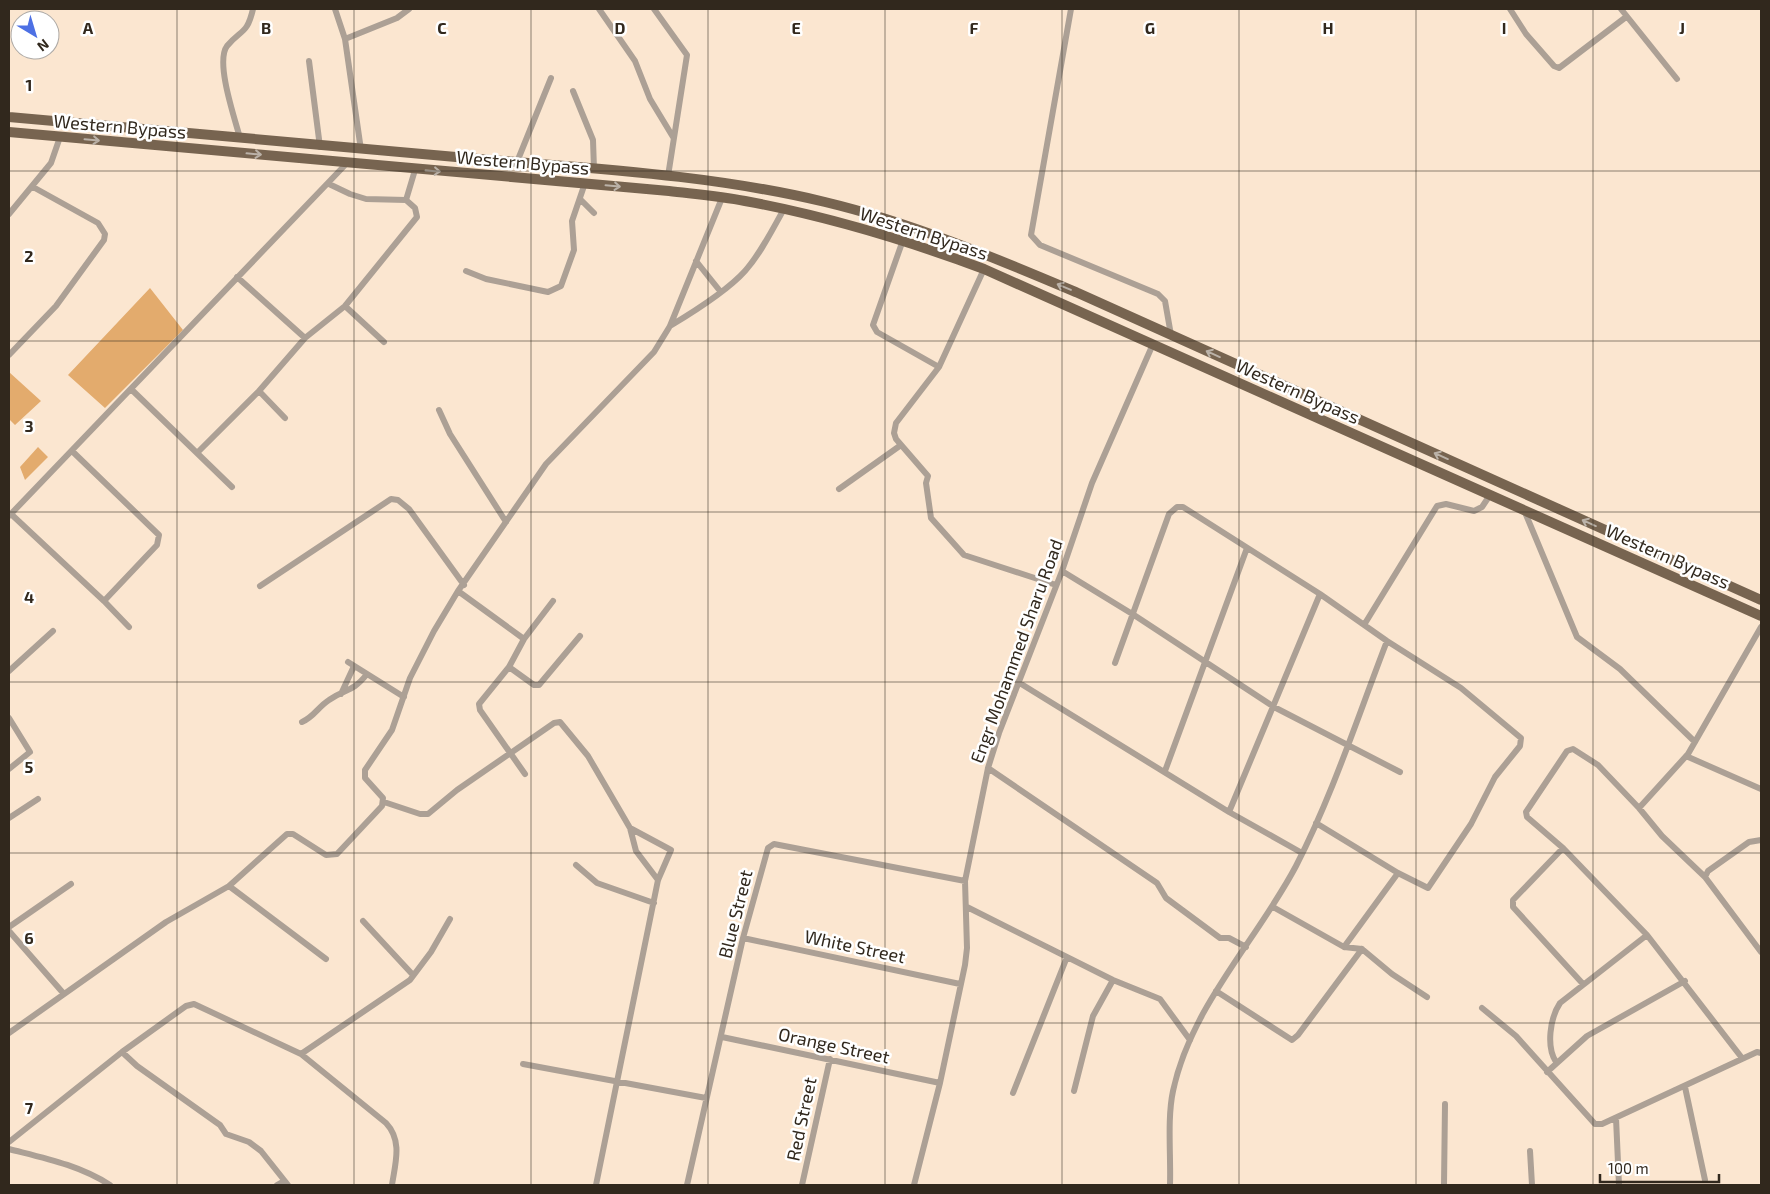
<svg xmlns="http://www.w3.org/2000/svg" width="1770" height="1194" font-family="'Exo 2',sans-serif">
<rect width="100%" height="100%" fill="#fbe6d0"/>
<path fill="#e3ab6d" d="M150 288 183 330 105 408 68 375Z
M9 372 41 401 15 425 9 419Z
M38 447 48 457 25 480 20 467Z"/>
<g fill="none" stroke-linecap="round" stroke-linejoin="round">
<path stroke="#aca095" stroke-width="6" d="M335 9 345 39 361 150
M599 9 635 61 650 99 673 137
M654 9 687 55 668 176
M1071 9 1031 235 1040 245 1158 294 1165 301 1171 335
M1510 9 1526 34 1554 66 1559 68 1626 17
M1621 9 1677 79
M345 39 397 18 409 9
M309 61 320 147
M573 91 593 140 594 169
M240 138C235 119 215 62 227 46 241 29 247 35 253 9
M517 162 551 78
M406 200 415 170
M581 200 594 213
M9 214 51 163 60 137
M903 240 873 325 877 332 939 367
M696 261 720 291
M984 269 939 367 896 423 894 433 896 439 928 476 926 483 931 518 964 555 1056 585
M466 271 486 279 548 292 561 286 574 250 572 221 585 183
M237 277 305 338
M345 306 384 342
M670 326C690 314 729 289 745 271 761 253 772 230 784 209
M9 355 56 306 104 240 105 234 98 223 33 187
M132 390 232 487
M439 410 450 434 506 522
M285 418 259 391 305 338 345 306 417 217 415 208 406 200 366 199 350 194 329 184
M197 453 259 391
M839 489 901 445
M1524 510 1577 637 1620 669 1695 742
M11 514 104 601 157 545 159 535 72 451
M9 516 347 163
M1062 571 1134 615 1274 707 1400 772
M260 586 391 499 398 500 409 509 464 585
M458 591 524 639
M104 601 129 627
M1364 625 1437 506 1446 504 1474 511 1482 507 1490 495
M348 662 404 697
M1115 663 1169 514 1177 507H1183L1320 594 1387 641 1461 688 1521 738 1520 746 1495 777 1471 824 1428 888 1398 873 1316 823
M509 667 534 685H539L580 636
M9 671 53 631
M1018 682 1229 812 1302 853
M341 694 354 666
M9 718 30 752 9 769
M302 722C314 717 318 707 329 700 346 688 352 693 367 674
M1686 756 1761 789
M988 768 1157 883 1166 898 1220 938H1229L1246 947
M1165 771 1247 548
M525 774 480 710 479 704 509 667 524 639 553 601
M384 802 420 814H428L457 790 554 723 560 722 588 756 630 828 636 851 658 880
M1639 808 1688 754 1761 627
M1229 812 1320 594
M9 818 38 799
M1563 848 1513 900V907L1583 984
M576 865 597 883 654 903
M1705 877 1708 871 1749 842 1761 840
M229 886 326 959
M967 907 1113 980 1160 999 1190 1040
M1273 907 1344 947 1362 949 1392 974 1427 997
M363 921 413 975
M9 927 71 884
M9 931 64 994
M743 938 960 984
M1344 947 1398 873
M1216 991 1292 1040 1298 1035 1362 949
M1482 1008 1516 1036 1595 1124H1602L1757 1052 1761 1053
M9 1033 166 922 229 886 287 834H293L326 855 337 854 382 806 383 798 365 778V770L392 730 410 678 434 631 458 591 546 464 654 352 670 326 722 198
M722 1037 940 1083
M122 1052 137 1066 220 1125 226 1134 249 1142 261 1151 288 1185
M301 1054 410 980 431 952 450 919
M1742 1058 1647 935 1563 848 1527 817 1526 812 1567 751 1573 749 1598 765 1639 808 1662 836 1705 877 1761 952
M1556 1062C1546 1047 1550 1018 1560 1003L1647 935
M523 1064 706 1098
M1547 1072 1587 1036 1685 981
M1685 1087 1705 1180
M1074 1091 1093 1016 1113 980
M1013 1093 1067 957
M1616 1118 1619 1185
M9 1142 122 1052 186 1006 194 1004 301 1054 386 1123C403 1141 395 1164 392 1185
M9 1149C44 1158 79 1165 110 1185
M1530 1151 1532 1185
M277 1185 284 1181
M596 1185 658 880 671 850 630 828
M687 1185 743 938 768 848 774 844 965 881
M802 1185 830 1059
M914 1185 940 1083 965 965 967 948 965 881 988 768 999 733 1062 571 1092 483 1153 344
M1170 1185C1171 1156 1167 1119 1173 1091 1191 1006 1257 940 1296 866 1333 794 1358 716 1387 641
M1444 1185 1445 1104"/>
<path stroke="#776450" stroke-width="10" d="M9 117C158 131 307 145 456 157 579 168 705 173 825 202 913 223 995 258 1078 293L1761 600
M9 132 669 191C694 194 720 196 745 201 827 216 906 240 984 269L1761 616"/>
</g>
<defs><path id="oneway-shaft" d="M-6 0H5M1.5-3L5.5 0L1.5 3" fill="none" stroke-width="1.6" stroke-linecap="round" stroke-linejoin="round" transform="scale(1.25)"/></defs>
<g stroke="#bbb2a8">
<use href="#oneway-shaft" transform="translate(92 140) rotate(5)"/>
<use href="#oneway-shaft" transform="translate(254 154) rotate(5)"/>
<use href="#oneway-shaft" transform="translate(433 171) rotate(4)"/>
<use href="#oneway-shaft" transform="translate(613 186) rotate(5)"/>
<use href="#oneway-shaft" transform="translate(1064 287) rotate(-157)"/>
<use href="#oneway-shaft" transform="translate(1213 354) rotate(-156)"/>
<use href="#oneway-shaft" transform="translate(1441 456) rotate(-156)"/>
<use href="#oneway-shaft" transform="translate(1589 523) rotate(-156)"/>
</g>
<path fill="none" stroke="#31281d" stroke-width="1" stroke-opacity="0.55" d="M177 9V1185M354 9V1185M531 9V1185M708 9V1185M885 9V1185M1062 9V1185M1239 9V1185M1416 9V1185M1593 9V1185M9 171H1761M9 341H1761M9 512H1761M9 682H1761M9 853H1761M9 1023H1761"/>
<g text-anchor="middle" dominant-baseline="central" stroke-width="5" stroke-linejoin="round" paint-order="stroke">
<g font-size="18" fill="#31281d" stroke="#fff">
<text transform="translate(120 126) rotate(5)">Western Bypass</text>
<text transform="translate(523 162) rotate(5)">Western Bypass</text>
<text transform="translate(924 233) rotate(18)">Western Bypass</text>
<text transform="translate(1298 391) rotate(24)">Western Bypass</text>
<text transform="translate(1668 556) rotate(24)">Western Bypass</text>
<text transform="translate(1016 651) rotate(-70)">Engr Mohammed Sharu Road</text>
<text transform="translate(735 914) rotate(-76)">Blue Street</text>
<text transform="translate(855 946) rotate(12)">White Street</text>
<text transform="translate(834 1045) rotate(12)">Orange Street</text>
<text transform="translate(801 1119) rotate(-78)">Red Street</text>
</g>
</g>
<g font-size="16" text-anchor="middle" font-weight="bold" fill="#31281d" stroke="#fff" stroke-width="5" stroke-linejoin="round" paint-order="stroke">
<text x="88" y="34">A</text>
<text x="266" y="34">B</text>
<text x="442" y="34">C</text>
<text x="620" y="34">D</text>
<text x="796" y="34">E</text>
<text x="974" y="34">F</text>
<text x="1150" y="34">G</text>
<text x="1328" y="34">H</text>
<text x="1504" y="34">I</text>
<text x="1682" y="34">J</text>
<text x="29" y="91">1</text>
<text x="29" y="262">2</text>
<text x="29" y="432">3</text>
<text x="29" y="603">4</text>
<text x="29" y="773">5</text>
<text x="29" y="944">6</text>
<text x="29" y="1114">7</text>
</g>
<rect width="1770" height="1194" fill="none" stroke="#31281d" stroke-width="20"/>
<g transform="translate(35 35) rotate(142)"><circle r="24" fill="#ffffff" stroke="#ada9a5"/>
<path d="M0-4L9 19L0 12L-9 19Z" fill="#4d70e4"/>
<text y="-8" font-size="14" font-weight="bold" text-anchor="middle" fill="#31281d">N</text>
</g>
<path d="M1600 1174v8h119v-8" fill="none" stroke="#31281d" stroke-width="2.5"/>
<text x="1608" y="1174" font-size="15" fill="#31281d" stroke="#ffffff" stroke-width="4" paint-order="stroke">100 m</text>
</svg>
